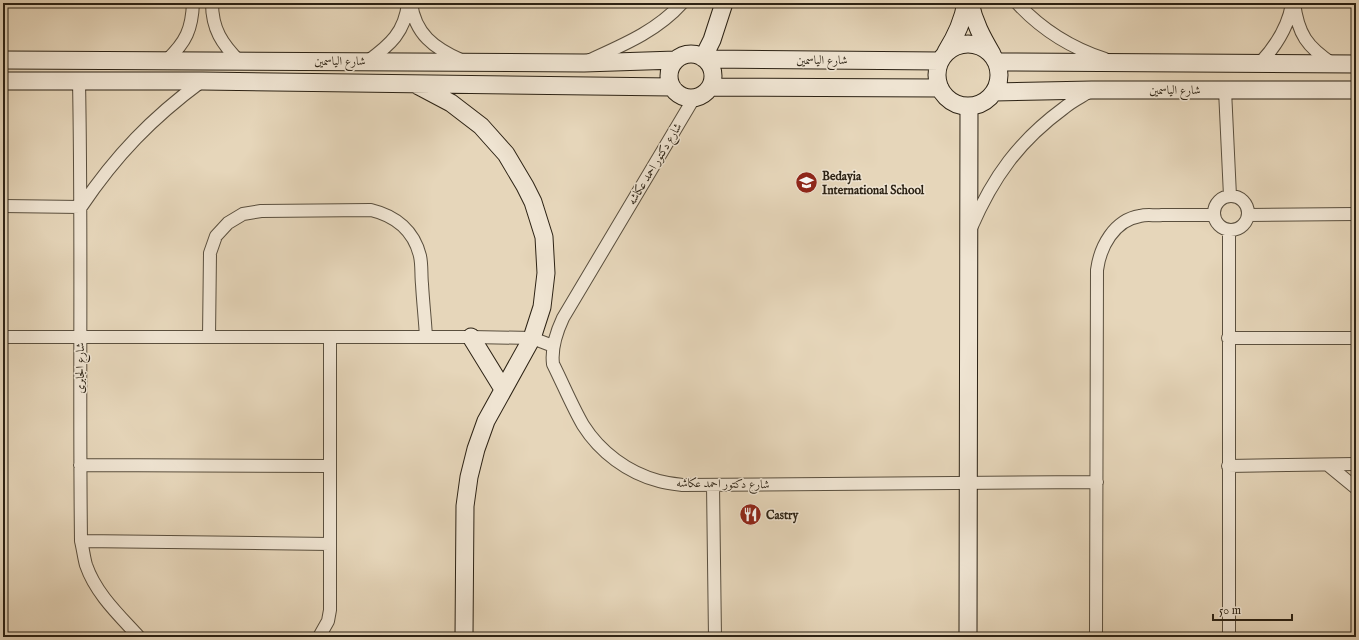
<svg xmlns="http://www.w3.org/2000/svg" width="1359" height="640" font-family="'IM FELL English',Amiri,serif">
<rect width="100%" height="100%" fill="#e6d6ba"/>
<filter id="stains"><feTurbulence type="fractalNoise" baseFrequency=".005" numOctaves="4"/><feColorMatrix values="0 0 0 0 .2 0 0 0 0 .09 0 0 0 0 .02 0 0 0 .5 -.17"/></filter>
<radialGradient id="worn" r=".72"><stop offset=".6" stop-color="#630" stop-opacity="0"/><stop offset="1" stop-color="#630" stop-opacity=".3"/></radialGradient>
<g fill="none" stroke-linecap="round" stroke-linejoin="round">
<defs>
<path id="street" d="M212 3C212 29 222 44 240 62
M411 3C415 34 434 48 461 60
M1017 3C1041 29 1071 48 1105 59
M1294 3C1298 34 1307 47 1333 64
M167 60C186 42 192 29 193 3
M590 60C623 45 657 31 682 3
M368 61C390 45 405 32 408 3
M1260 63C1276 46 1288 28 1292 4
M79 81C82 235 79 388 81 541 83 549 84 558 86 565 96 594 119 615 139 637
M1225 90 1230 196
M694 98 563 318C556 333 551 348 553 364 563 384 572 406 583 425 600 452 628 473 659 481 666 483 675 484 683 485L1097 482
M1214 213a17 17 0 1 1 34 0a17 17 0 1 1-34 0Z
M3 206 81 207C116 155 152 118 202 81
M1248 215 1356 214
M971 228C993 177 1019 141 1064 108 1072 101 1083 96 1092 90
M3 337H471L532 338 553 346
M209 337 210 253 216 236 228 223 243 214 261 211 371 210C396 216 414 231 420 256 422 265 421 275 422 284 423 302 425 319 426 337
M1228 338H1356
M80 465 330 466
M1328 465 1356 488
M1228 466 1356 464
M713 485 715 637
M81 541 330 544
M319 637 328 621 330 610V337
M1096 637 1097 270C1100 247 1114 220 1140 216 1147 214 1155 216 1162 215 1179 215 1196 215 1214 215
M1229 637V230"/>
<path id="secondary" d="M970 3C974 22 982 37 992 54
M937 75a31 31 0 1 1 62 0a31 31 0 1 1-62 0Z
M946 52C956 36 963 21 966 3
M669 76a22 22 0 1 1 44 0a22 22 0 1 1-44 0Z
M703 58 712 40 724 3
M705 59 940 61
M3 60 584 63 676 60
M997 62 1356 64
M3 81H202L672 87
M417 85 451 103 481 126 506 154 525 186 533 202 544 237 546 273 542 307 532 338 486 421 476 449 469 477 465 506 464 637
M710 87 940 88
M994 92 1092 90H1356
M471 337 503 389
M968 637 969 106"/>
</defs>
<use href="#street" stroke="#5a4f3e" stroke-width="14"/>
<use href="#secondary" stroke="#2c2214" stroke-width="19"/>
<use href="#street" stroke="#efe4d2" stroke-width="12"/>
<use href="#secondary" stroke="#efe4d2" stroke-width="17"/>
</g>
<defs>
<symbol id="school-disc" viewBox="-11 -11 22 22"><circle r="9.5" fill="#8f2418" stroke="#efe4d2"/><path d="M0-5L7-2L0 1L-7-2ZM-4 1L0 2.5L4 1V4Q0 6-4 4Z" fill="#fff"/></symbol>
<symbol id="restaurant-disc" viewBox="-11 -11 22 22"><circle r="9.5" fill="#8f2418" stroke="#efe4d2"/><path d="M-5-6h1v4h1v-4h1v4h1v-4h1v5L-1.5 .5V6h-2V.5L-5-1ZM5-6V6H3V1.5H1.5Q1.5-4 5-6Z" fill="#fff"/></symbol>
</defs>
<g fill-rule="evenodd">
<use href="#school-disc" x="794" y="170" width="25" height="25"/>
<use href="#restaurant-disc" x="738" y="502" width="25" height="25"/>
</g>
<g text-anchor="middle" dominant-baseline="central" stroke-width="3" stroke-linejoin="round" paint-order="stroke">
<g font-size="12" fill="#2c2214" stroke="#efe4d2">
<text x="822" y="60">شارع الياسمين</text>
<text x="340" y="61">شارع الياسمين</text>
<text x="1175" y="90">شارع الياسمين</text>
<text transform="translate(655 164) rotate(-59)">شارع دكتور احمد عكاشه</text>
<text transform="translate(80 368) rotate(-90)">شارع الجابرى</text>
<text transform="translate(723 484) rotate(1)">شارع دكتور احمد عكاشه</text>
</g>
<g font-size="12" font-weight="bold" fill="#2c2214" stroke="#efe4d2" text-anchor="start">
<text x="822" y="176">Bedayia<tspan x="822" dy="14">International School</tspan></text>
<text x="766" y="515">Castry</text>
</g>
</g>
<rect width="1359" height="640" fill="none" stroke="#e6d6ba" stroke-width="16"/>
<rect x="4" y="4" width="1351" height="632" fill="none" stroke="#2c2214" stroke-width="2"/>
<rect x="8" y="8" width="1343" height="624" fill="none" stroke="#2c2214"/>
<path d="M1213 614v6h79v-6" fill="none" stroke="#2c2214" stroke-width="2"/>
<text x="1219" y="614" font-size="12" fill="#2c2214" stroke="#efe4d2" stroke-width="3" paint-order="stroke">50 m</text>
<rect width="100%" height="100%" filter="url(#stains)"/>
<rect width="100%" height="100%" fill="url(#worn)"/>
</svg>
